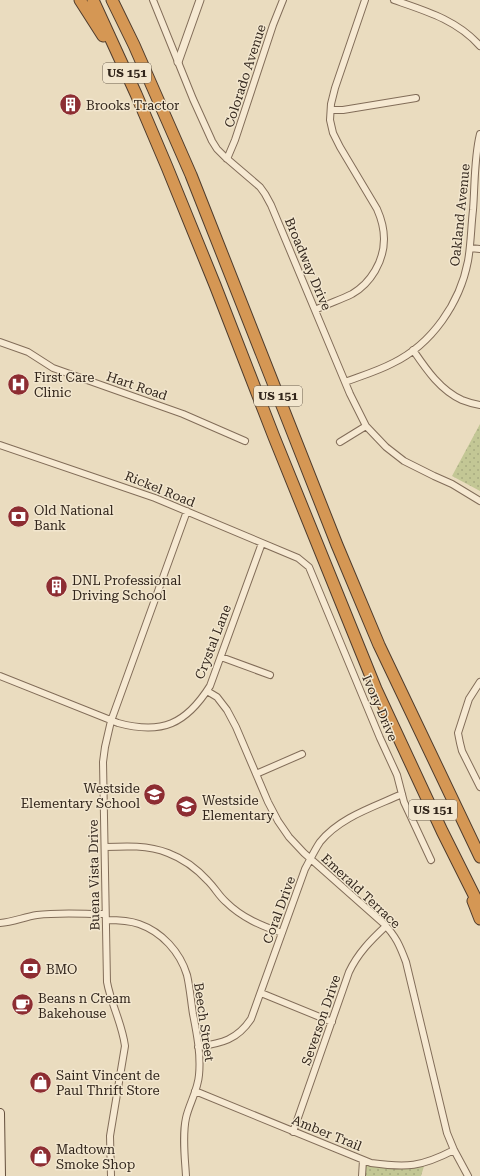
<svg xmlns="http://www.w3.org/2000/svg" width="480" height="1176" font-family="'Roboto Serif',serif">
<defs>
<pattern id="park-dots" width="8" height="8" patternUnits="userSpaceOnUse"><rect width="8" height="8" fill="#c3c795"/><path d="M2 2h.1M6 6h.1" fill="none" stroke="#a8ab80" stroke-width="1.8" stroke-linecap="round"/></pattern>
</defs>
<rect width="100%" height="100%" fill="#eadcbf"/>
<path fill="url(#park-dots)" d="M480 424V491L467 484 452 476Z
M363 1160 371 1163H425L421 1176H362Z"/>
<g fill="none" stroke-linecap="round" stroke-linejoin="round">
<defs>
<path id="minor" d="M153 0 193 99 212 141 217 149 225 157 260 187 265 194 271 205 350 394 366 426 386 447 404 461 434 476 452 484 480 501
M394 0C426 11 457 20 480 46
M331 110H343L416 98
M227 159 235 140 273 25 283 0
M470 248 480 249
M315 310C327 304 340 300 352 294 371 283 384 261 384 239 384 229 381 218 377 209L340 147 333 133 330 120 331 104 335 88 365 0
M0 342 28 352 53 368 183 414 245 441
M413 350C426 369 440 390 462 400 467 402 474 404 480 405
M345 382C361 376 378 371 393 363 432 344 460 303 468 261 471 244 471 227 473 210 475 185 474 158 480 134
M340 442 366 426
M0 445 155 498 298 558 309 567 380 738 397 775 404 802 431 860
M221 657 270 675
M0 676 118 723C162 735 186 724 210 686L262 543
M480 682 469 699 458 733 460 743 462 751 480 787
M207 691 217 697 227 710 236 727 268 802 278 821 289 837 304 853 383 923C396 936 400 946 406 962L447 1133 454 1150 468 1176
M256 774 302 754
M105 847C126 846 148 845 168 853 184 859 197 869 208 881 215 888 219 896 226 902 242 918 262 926 282 933
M106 920C116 920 128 920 139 924 162 932 180 952 187 975 190 988 191 1002 193 1014 197 1034 201 1055 199 1075 198 1090 189 1104 186 1118 182 1136 185 1158 186 1176
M0 923C13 922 24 917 37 915 59 912 83 914 105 914
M261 993 332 1022
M198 1047C222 1043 237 1040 251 1019L305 869C310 860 314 851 320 842 340 817 374 807 402 794
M195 1091 371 1163C407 1168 421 1167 454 1150
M293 1132 349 972C358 953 371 940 386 926
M111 1176 110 1136 125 1046C122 1023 111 1004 107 982L103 762 105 747 111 721 187 511
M362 1176 363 1160"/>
<path id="tertiary" d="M178 62 200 0"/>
<path id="secondary" d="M0 1113 1 1176"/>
<path id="motorway" d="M80 0 103 36
M93 0 136 94 167 167 215 285 274 437 376 689 442 831 480 907
M112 0 134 45 191 175 337 545 379 645 480 857
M473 901 480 919"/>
</defs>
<use href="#minor" stroke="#826d59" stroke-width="8"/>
<use href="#tertiary" stroke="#826d59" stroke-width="9"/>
<use href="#secondary" stroke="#634e3c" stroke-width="10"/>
<use href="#motorway" stroke="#4f3c2d" stroke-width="13"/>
<use href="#minor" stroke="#f6e9d2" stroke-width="6"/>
<use href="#tertiary" stroke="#f6e9d2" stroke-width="7"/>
<use href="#secondary" stroke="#f6e9d2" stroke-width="8"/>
<use href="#motorway" stroke="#d59754" stroke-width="11"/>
</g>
<defs>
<symbol id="building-disc" viewBox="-11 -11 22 22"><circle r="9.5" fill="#8d2d32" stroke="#f2e6ce"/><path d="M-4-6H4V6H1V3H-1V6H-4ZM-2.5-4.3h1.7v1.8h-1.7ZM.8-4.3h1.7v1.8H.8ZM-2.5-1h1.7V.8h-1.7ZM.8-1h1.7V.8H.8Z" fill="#fff"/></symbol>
<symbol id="hospital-disc" viewBox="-11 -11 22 22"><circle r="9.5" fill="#8d2d32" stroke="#f2e6ce"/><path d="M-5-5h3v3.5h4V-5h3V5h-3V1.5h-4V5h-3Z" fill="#fff"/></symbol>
<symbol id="bank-disc" viewBox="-11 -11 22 22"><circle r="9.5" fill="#8d2d32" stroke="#f2e6ce"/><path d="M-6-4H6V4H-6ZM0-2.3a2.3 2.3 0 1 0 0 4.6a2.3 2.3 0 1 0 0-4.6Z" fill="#fff"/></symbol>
<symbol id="school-disc" viewBox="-11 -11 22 22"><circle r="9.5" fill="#8d2d32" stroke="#f2e6ce"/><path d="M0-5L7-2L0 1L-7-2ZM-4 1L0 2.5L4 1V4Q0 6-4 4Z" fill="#fff"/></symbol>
<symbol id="cafe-disc" viewBox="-11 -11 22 22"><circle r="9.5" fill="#8d2d32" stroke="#f2e6ce"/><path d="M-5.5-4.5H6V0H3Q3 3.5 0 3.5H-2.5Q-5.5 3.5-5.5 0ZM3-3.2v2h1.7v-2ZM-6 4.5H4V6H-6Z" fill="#fff"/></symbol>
<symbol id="shop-disc" viewBox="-11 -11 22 22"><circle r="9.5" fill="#8d2d32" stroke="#f2e6ce"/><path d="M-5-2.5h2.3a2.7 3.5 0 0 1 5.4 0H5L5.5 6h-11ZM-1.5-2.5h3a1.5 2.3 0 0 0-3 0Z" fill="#fff"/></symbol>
</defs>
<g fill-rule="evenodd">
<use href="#building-disc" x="58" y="92" width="25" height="25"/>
<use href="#hospital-disc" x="6" y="372" width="25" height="25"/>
<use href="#bank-disc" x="6" y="504" width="25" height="25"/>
<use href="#building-disc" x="44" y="574" width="25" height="25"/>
<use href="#school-disc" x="142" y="782" width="25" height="25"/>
<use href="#school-disc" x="174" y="794" width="25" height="25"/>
<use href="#bank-disc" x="18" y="956" width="25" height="25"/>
<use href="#cafe-disc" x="10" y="992" width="25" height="25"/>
<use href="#shop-disc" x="28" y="1070" width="25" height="25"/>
<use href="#shop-disc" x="28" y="1144" width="25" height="25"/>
</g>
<g text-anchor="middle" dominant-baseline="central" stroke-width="3" stroke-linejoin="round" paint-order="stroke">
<g fill="#f2e6ce" stroke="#6c6051" stroke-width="1">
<rect x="103" y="63" width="48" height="20" rx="3"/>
<rect x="254" y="386" width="48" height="20" rx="3"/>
<rect x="409" y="800" width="48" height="20" rx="3"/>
</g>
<g font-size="12" font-weight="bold" fill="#32261c">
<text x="127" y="73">US 151</text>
<text x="278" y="396">US 151</text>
<text x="433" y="810">US 151</text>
</g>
<g font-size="13" fill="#32261c" stroke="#f2e6ce">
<text transform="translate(245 76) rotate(-72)">Colorado Avenue</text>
<text transform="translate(460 215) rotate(-84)">Oakland Avenue</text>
<text transform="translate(308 264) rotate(67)">Broadway Drive</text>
<text transform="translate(137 386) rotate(19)">Hart Road</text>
<text transform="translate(160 489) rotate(22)">Rickel Road</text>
<text transform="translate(213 642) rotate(-69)">Crystal Lane</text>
<text transform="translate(380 708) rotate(67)">Ivory Drive</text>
<text transform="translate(94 875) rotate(-91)">Buena Vista Drive</text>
<text transform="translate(361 891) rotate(43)">Emerald Terrace</text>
<text transform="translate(279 910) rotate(-70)">Coral Drive</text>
<text transform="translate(321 1020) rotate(-71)">Severson Drive</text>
<text transform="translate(204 1022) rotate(82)">Beech Street</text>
<text transform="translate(327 1133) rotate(22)">Amber Trail</text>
</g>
<g font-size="13" fill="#32261c" stroke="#f2e6ce" text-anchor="start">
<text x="86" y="105">Brooks Tractor</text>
<text x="34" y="377">First Care<tspan x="34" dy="15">Clinic</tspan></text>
<text x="34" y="510">Old National<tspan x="34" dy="15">Bank</tspan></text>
<text x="72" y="580">DNL Professional<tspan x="72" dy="15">Driving School</tspan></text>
<text x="140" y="788" text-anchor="end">Westside<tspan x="140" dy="15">Elementary School</tspan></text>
<text x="202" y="800">Westside<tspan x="202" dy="15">Elementary</tspan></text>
<text x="46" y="969">BMO</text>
<text x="38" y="998">Beans n Cream<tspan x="38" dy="15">Bakehouse</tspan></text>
<text x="56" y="1075">Saint Vincent de<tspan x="56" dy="15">Paul Thrift Store</tspan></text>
<text x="56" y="1149">Madtown<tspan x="56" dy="15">Smoke Shop</tspan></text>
</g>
</g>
</svg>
